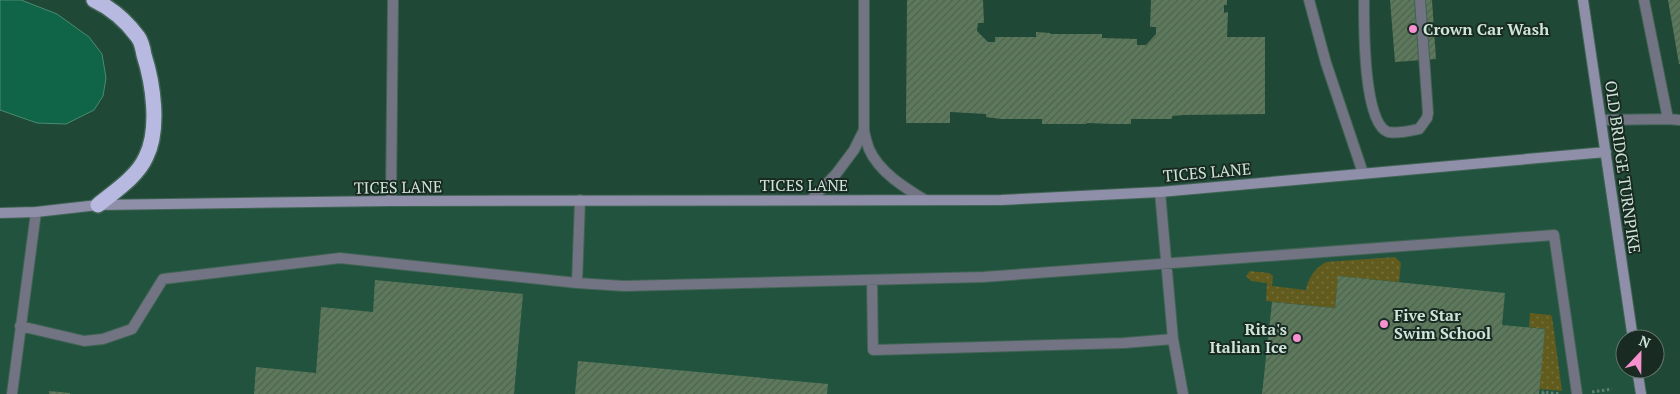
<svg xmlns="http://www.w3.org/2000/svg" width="1680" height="394" font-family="'PT Serif',serif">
<defs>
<pattern id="grass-dots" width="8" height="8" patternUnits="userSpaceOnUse" patternTransform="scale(1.25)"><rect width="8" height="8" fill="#615b1e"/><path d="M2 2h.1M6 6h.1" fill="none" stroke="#77723e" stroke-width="1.8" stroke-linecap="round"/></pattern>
<pattern id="building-hatch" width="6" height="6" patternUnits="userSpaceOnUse" patternTransform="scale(1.25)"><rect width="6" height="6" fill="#5d795c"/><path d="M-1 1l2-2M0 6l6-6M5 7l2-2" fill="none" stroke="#4f6250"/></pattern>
</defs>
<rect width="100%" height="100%" fill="#204837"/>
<path fill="#21533f" d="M1606 152 1633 339H1625V369H1637L1641 394H0V213L98 205 1001 200Z"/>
<path fill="url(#grass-dots)" d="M1395 257 1401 263 1399 282 1338 276 1335 308 1266 301 1267 283 1251 281 1246 276 1250 271 1269 273 1273 276 1272 286 1306 290C1308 278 1315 268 1326 262Z
M1530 313 1551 315 1552 317 1562 391 1539 389 1545 329 1529 327Z"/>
<path fill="#106447" stroke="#498b73" d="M0 0H21L57 14 89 37 102 54 106 78 103 96 94 110 66 124 37 123 0 110Z"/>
<path fill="url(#building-hatch)" d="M907 0H983L984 23H978L977 31 988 42H995V37H1036V32L1050 33V34H1102V38L1137 39V45H1146L1156 34V27H1150L1151 0H1227V5H1224V13L1228 12 1227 37H1265V114L1184 115 1172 116V119H1131V124H1114L1087 123 1086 124H1042V119H1001L986 117V114L950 112V123H906Z
M1390 0H1432L1436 59 1395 62Z
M1668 0H1680V64H1679Z
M1338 276 1505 293 1502 325 1545 329 1539 394H1262L1272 302 1335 308Z
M375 280 523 294 514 394H254L256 367 316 373 321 307 373 312Z
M578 361 828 384 827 394H575Z
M49 391 70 393V394H49Z"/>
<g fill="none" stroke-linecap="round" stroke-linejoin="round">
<defs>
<path id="lane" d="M1309 0 1326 63 1363 173
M1364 0C1364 23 1363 124 1388 132 1397 134 1410 131 1419 129L1427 118 1428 113 1420 0
M1644 0 1668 119
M1601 120 1668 119 1680 120
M864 130C865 137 867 143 869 149 879 172 905 188 925 200
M1160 192 1173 339 1183 394
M811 200 836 174 854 150 864 130V0
M391 201 393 0
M872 280 873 350 1124 343 1173 339
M577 283 580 200
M20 326 84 341 103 339 132 329 163 279 340 258 577 283 624 286 983 277 1554 235 1577 394
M12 394 36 212"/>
<path id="secondary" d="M1583 0 1633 339
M0 213 36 212 98 205 391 201 1001 200 1160 192 1606 152
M1637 369 1641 394"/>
<path id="highway" d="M94 0C111 8 127 22 138 37 141 41 143 49 144 55 153 83 160 129 146 157 137 177 115 191 98 205"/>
</defs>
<use href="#lane" stroke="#406454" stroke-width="12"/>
<use href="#secondary" stroke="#406454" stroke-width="12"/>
<use href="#highway" stroke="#406454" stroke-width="18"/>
<path stroke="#5d7f70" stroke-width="3" stroke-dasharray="2.5 2.5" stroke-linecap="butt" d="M1592 392 1612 389
M1543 394V392L1560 394"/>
<use href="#lane" stroke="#727383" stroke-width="10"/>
<use href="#secondary" stroke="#8f8fa9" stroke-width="10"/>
<use href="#highway" stroke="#b8b9e0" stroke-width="15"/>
</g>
<g fill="#f790ce" stroke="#192a22" stroke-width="2">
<circle cx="1413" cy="29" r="5"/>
<circle cx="1384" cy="324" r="5"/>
<circle cx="1297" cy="338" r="5"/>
</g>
<g text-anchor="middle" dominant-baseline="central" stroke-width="4" stroke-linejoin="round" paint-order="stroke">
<g font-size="16" font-weight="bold" fill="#cfe5da" stroke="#192a22" text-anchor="start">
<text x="1423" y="29">Crown Car Wash</text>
<text x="1394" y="315">Five Star<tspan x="1394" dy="18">Swim School</tspan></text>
<text x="1287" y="329" text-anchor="end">Rita's<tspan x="1287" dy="18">Italian Ice</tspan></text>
</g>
<g font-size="16" fill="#cfe5da" stroke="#192a22">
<text transform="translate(1623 167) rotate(82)">OLD BRIDGE TURNPIKE</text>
<text transform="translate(1207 172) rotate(-5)">TICES LANE</text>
<text x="804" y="185">TICES LANE</text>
<text transform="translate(398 187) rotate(-1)">TICES LANE</text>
</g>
</g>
<g transform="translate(1640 354) rotate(22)"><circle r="24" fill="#192a22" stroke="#62756c"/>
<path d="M0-4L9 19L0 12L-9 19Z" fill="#f790ce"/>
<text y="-8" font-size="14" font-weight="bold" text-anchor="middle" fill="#cfe5da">N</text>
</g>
</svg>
